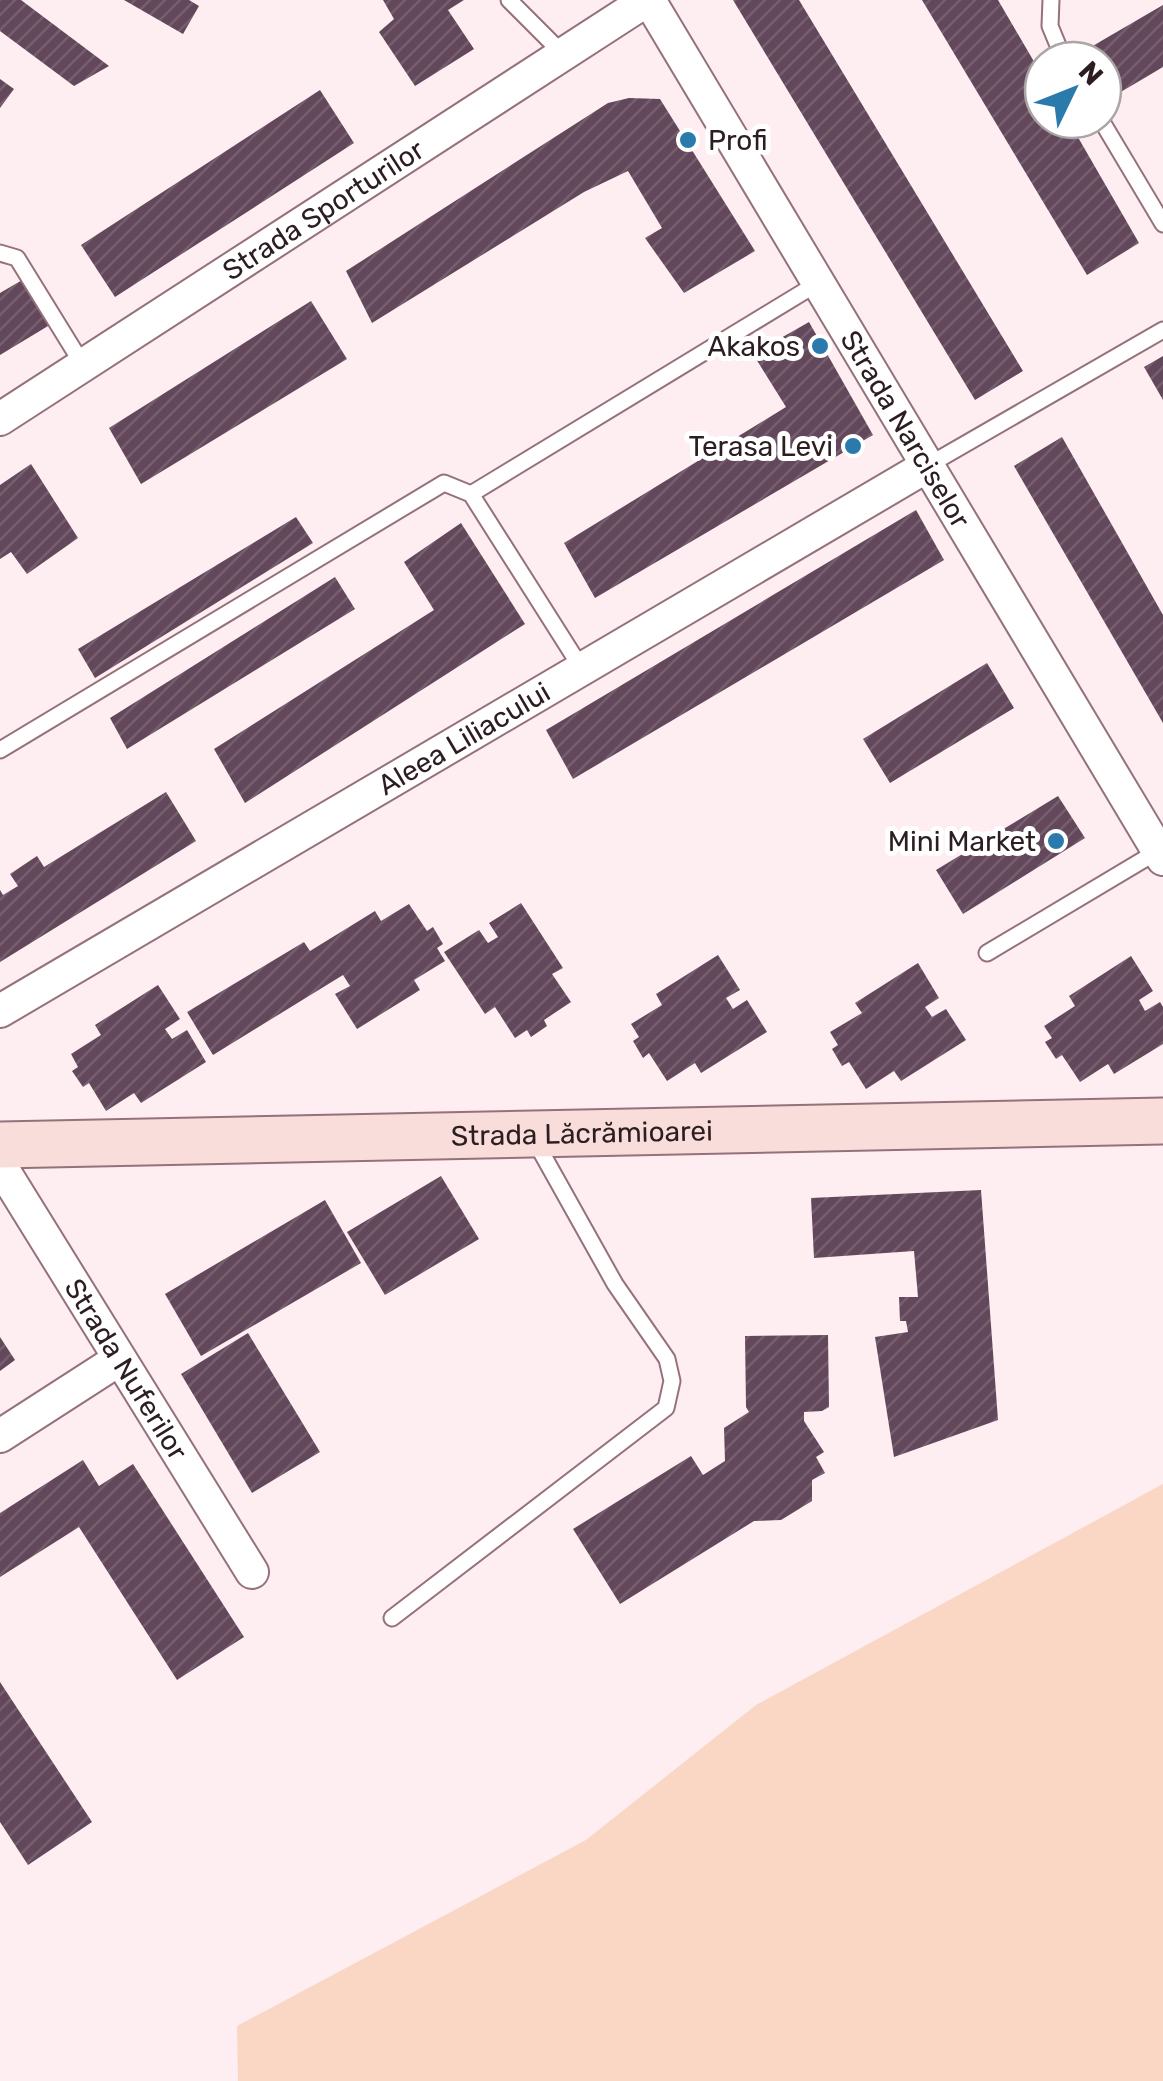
<svg xmlns="http://www.w3.org/2000/svg" width="1163" height="2081" font-family="Rubik,sans-serif">
<defs>
<pattern id="building-hatch" width="6" height="6" patternUnits="userSpaceOnUse" patternTransform="scale(2.5)"><rect width="6" height="6" fill="#63485b"/><path d="M-1 1l2-2M0 6l6-6M5 7l2-2" fill="none" stroke="#755f6e"/></pattern>
</defs>
<rect width="100%" height="100%" fill="#feedf1"/>
<path fill="#f9d7c4" d="M1163 1484V2081H238L237 2026 586 1840 756 1705Z"/>
<path fill="url(#building-hatch)" d="M0 0H21L109 66 74 86 0 31Z
M124 0H189L199 6 183 34Z
M383 0H464L448 10 474 49 415 86 379 32 394 19Z
M733 0H799L1023 371 975 400Z
M922 0H998L1043 77V120H1068L1139 243 1087 275Z
M1163 5V67L1114 96 1103 80V60H1090L1084 51Z
M0 79 14 89 0 108Z
M320 90 354 143 115 297 81 245Z
M629 98 660 99 755 251 684 293 645 238 662 228 628 171 584 192 372 323 346 271 608 103Z
M29 276 58 320 0 355V293Z
M311 301 347 359 141 484 109 428Z
M809 322 873 435 595 598 564 543 786 407 753 354Z
M1163 356V400L1144 367Z
M1062 437 1163 615V723L1014 466Z
M31 464 78 538 27 574 11 552 0 559V485Z
M916 510 944 560 573 779 546 730Z
M296 517 313 543 95 678 78 649Z
M461 523 525 624 245 803 214 749 434 610 404 562Z
M335 577 355 609 127 749 110 718Z
M987 663 1014 708 890 783 863 739Z
M166 792 196 841 0 962V890L3 895 18 886 10 874 37 856 44 867Z
M1058 796 1085 838 963 914 936 870Z
M521 903 563 968 552 974 571 1002 544 1020 547 1026 531 1037 527 1030 515 1038 495 1007 485 1014 444 952 479 930 488 943 498 937 489 923Z
M409 904 427 931 433 927 443 944 437 948 445 961 414 980 420 990 357 1029 335 994 350 986 343 975 213 1055 187 1012 304 942 310 951 375 911 381 921Z
M718 955 740 990 726 998 733 1009 747 1000 767 1032 701 1073 695 1063 667 1081 649 1053 643 1058 633 1041 639 1037 631 1024 662 1005 656 994Z
M1131 956 1153 991 1139 1000 1145 1011 1160 1002 1163 1007V1044L1114 1074 1108 1064 1080 1082 1062 1055 1056 1059 1045 1042 1052 1038 1044 1026 1075 1006 1069 996Z
M918 963 939 998 925 1007 932 1017 946 1009 966 1040 901 1081 894 1071 866 1089 849 1062 842 1066 832 1049 838 1045 830 1032 862 1013 855 1003Z
M158 985 180 1019 165 1029 172 1039 187 1030 206 1062 141 1103 134 1093 106 1111 89 1083 83 1087 72 1071 78 1067 71 1054 101 1035 95 1025Z
M441 1176 479 1239 385 1295 347 1232Z
M981 1190 998 1420 894 1457 875 1337 908 1332 906 1321H900L899 1297H918L914 1251 814 1258 811 1198Z
M325 1200 361 1263 201 1356 165 1294Z
M248 1333 320 1452 252 1493 181 1374Z
M828 1335 829 1407 822 1411 804 1412V1421L824 1452 816 1457 825 1473 812 1480V1501L781 1520 754 1521 620 1604 573 1529 691 1456 703 1475 725 1461 724 1428 749 1412 746 1407 745 1336Z
M0 1337 15 1360 0 1371Z
M83 1460 99 1486 133 1464 244 1637 177 1680 79 1527 0 1577V1513Z
M0 1682 92 1822 28 1865 0 1822Z"/>
<g fill="none" stroke-linecap="round" stroke-linejoin="round">
<defs>
<path id="service" d="M509 0 562 53
M1051 0 1050 26 1064 60
M1101 120 1163 224
M0 253 17 258 83 365
M927 466 1163 330
M471 494 818 283
M0 750 444 483 471 494 582 669
M987 953 1158 851
M392 1618 666 1408 672 1381 667 1359 615 1284 535 1141"/>
<g id="minor">
<path id="s1" d="M649 0 1163 859"/>
<path id="s2" d="M0 419 647 0"/>
<path id="s3" d="M0 1011 927 466"/>
<path id="s4" d="M0 1165 252 1572"/>
<path d="M0 1436 118 1360"/>
</g>
<g id="secondary">
<path id="s5" d="M0 1145 1163 1121"/>
</g>
</defs>
<use href="#service" stroke="#95717a" stroke-width="19"/>
<use href="#minor" stroke="#95717a" stroke-width="36"/>
<use href="#secondary" stroke="#95717a" stroke-width="49"/>
<use href="#service" stroke="#fff" stroke-width="15"/>
<use href="#minor" stroke="#fff" stroke-width="32"/>
<use href="#secondary" stroke="#f8ddda" stroke-width="45"/>
</g>
<g fill="#2a7aac" stroke="#fff" stroke-width="4">
<circle cx="688" cy="140" r="10"/>
<circle cx="820" cy="346" r="10"/>
<circle cx="853" cy="446" r="10"/>
<circle cx="1056" cy="841" r="10"/>
</g>
<g text-anchor="middle" dominant-baseline="central" stroke-width="10" stroke-linejoin="round" paint-order="stroke">
<g font-size="28" fill="#2b1d20" stroke="#fff" text-anchor="end">
<text x="708" y="140" text-anchor="start">Profi</text>
<text x="800" y="346">Akakos</text>
<text x="833" y="446">Terasa Levi</text>
<text x="1036" y="841">Mini Market</text>
</g>
<g font-size="28" fill="#2b1d20" stroke="#fff">
<text stroke="none"><textPath href="#s2" startOffset="385">Strada Sporturilor</textPath></text>
<text stroke="none"><textPath href="#s1" startOffset="500">Strada Narciselor</textPath></text>
<text stroke="none"><textPath href="#s3" startOffset="538">Aleea Liliacului</textPath></text>
<text stroke="none"><textPath href="#s5" startOffset="582">Strada Lăcrămioarei</textPath></text>
<text stroke="none"><textPath href="#s4" startOffset="240">Strada Nuferilor</textPath></text>
</g>
</g>
<g transform="translate(1073 90) rotate(47)"><circle r="48" fill="#ffffff" stroke="#aaa5a6" stroke-width="2.5"/>
<path d="M0-8L18 38L0 25L-18 38Z" fill="#2a7aac"/>
<text y="-15" font-size="28" font-weight="bold" text-anchor="middle" fill="#2b1d20">N</text>
</g>
</svg>
